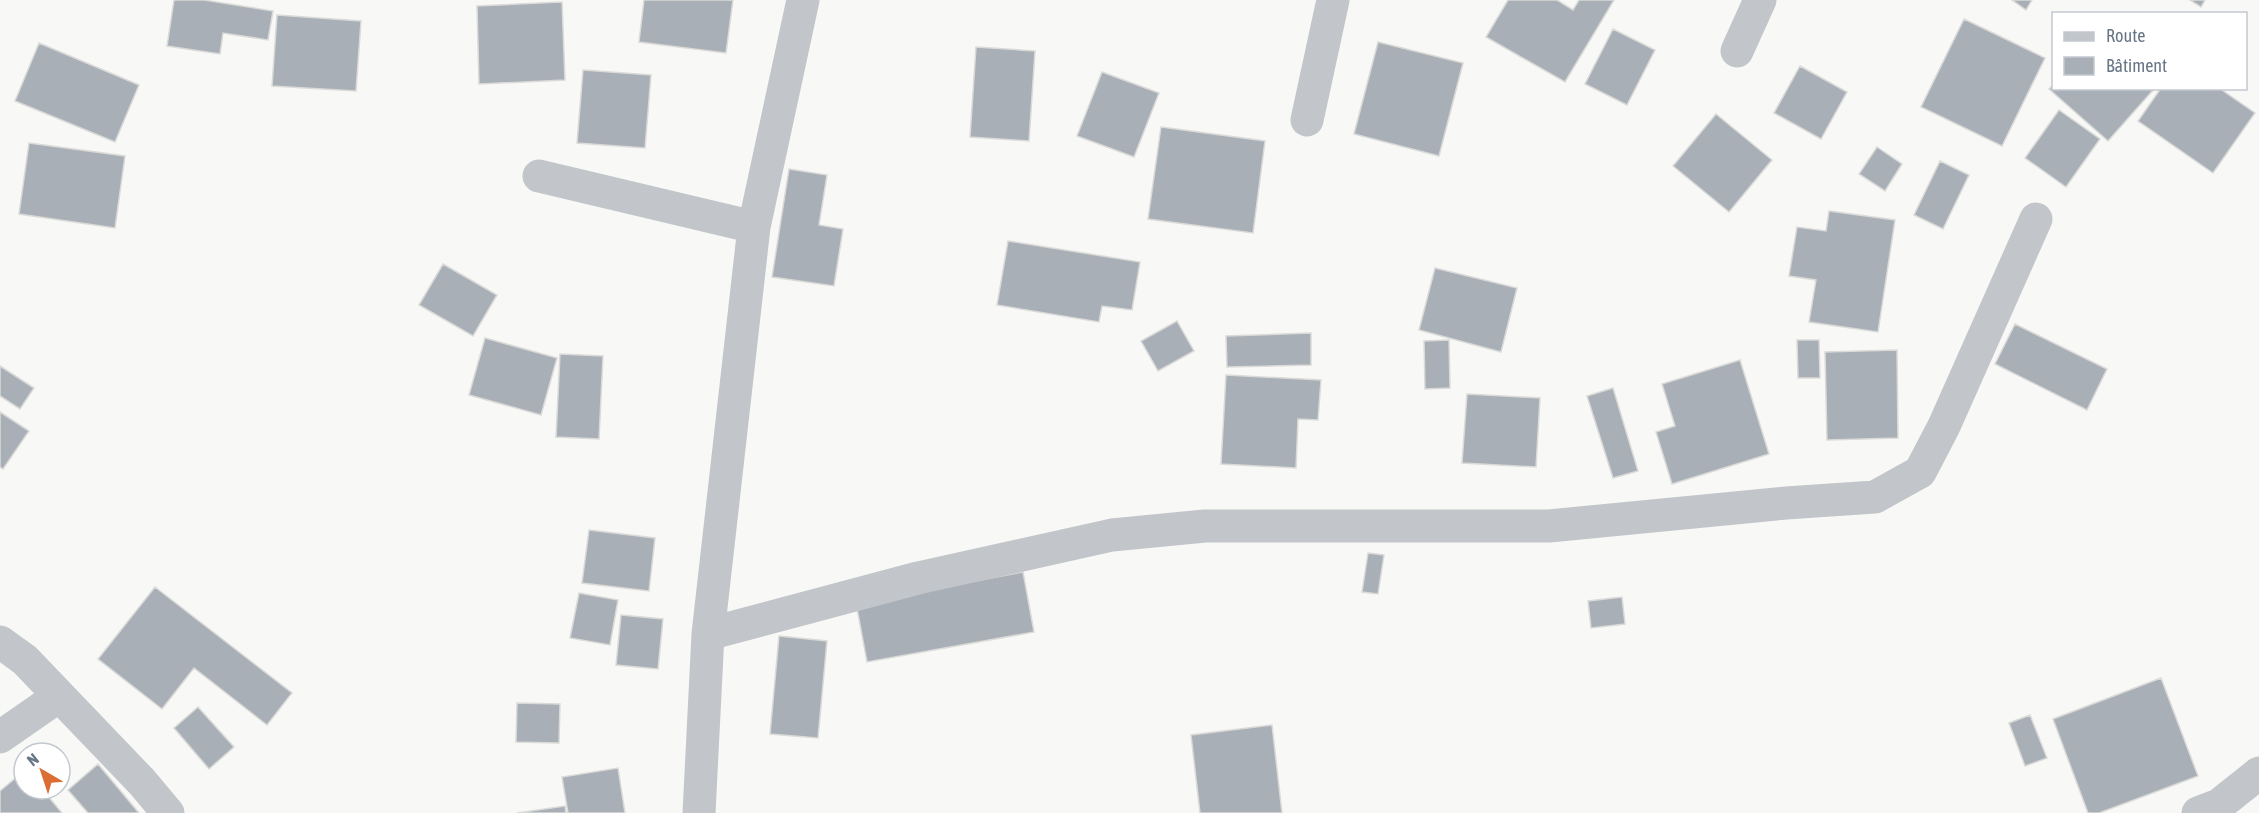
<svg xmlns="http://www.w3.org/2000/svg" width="2259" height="813" font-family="'Asap Condensed',sans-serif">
<rect width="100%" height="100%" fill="#f8f9f6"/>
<path fill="#a8afb6" stroke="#dadad8" stroke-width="1.5" d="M174 0H204L273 11 268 40 223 33 220 54 167 46Z
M644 0H733L726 53 639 42Z
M1508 0H1557L1573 10 1579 0H1614L1565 82 1486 37Z
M2012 0H2032L2026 10Z
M2190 0H2205L2201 7Z
M562 2 565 80 479 84 477 6Z
M277 15 361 21 356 91 272 86Z
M1964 19 2045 58 2002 146 1921 107Z
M1613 29 1655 50 1627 105 1585 84Z
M1378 42 1463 63 1439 156 1354 134Z
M39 43 139 85 115 142 15 101Z
M976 47 1035 51 1029 141 970 137Z
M1800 66 1847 92 1821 139 1774 113Z
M583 70 651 75 645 148 577 143Z
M1102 72 1159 93 1134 157 1077 136Z
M2054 84V88H2155L2108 141 2049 89Z
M2161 88H2219L2255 113 2213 173 2138 121Z
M2059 110 2100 139 2066 187 2025 158Z
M1716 114 1772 160 1729 212 1673 166Z
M1161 127 1265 141 1253 233 1148 219Z
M29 143 125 156 115 228 19 214Z
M1877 147 1902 164 1885 191 1859 174Z
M1940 161 1969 175 1943 229 1914 215Z
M789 169 827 175 819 225 843 229 834 286 772 277Z
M1829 211 1895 220 1878 332 1809 322 1816 280 1789 276 1797 227 1826 231Z
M1008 241 1140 262 1132 310 1102 306 1099 322 997 305Z
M443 264 497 295 473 336 419 305Z
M1435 268 1517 288 1501 352 1419 330Z
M1177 321 1194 351 1158 371 1141 341Z
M2015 324 2107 369 2087 410 1995 364Z
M1311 333V365L1227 367 1226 336Z
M485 338 557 358 541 415 469 395Z
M1449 340 1450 388 1425 389 1424 341Z
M1797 340H1819L1820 378H1798Z
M1897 350 1898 438 1827 440 1825 352Z
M560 354 603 356 599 439 556 437Z
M1740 360 1769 454 1672 484 1656 432 1675 426 1662 384Z
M0 366 34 388 20 409 0 396Z
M1226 375 1321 380 1318 420 1298 419 1296 468 1221 464Z
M1613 388 1638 471 1613 478 1587 396Z
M1467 394 1540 398 1536 467 1462 463Z
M0 412 29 431 3 469 0 467Z
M589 530 655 538 649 591 582 583Z
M1368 553 1384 555 1378 594 1362 592Z
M1023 572 1034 632 867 662 856 603Z
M155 587 292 693 267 725 194 668 162 709 98 659Z
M579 593 618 600 610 645 570 638Z
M1622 597 1625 624 1591 628 1588 601Z
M621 615 663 619 658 669 616 665Z
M779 636 827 641 818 738 770 734Z
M2161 678 2198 776 2099 813H2088L2053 719Z
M517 703 560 704 559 743 516 742Z
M198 707 234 747 209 769 174 728Z
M2030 715 2047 758 2025 766 2009 723Z
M1272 725 1282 813H1200L1191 735Z
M98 764 139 813H88L68 790Z
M618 768 625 813H568L562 777Z
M24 771V789H42L62 813H0V791Z
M565 806 566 813H517Z"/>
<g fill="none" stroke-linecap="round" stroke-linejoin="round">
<path stroke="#c2c5c9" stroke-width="33" d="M1737 51 1760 0
M1307 120 1333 0
M539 176 754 227
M708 634 918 578 1112 535 1205 526H1549L1786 503 1875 497 1920 472 1944 426 2036 219
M0 642 25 660 142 782 168 813
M0 737 59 696
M699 813 708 634 754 227 803 0
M2198 813 2219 805 2259 773"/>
</g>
<rect x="2052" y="12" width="195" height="78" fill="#ffffff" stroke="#c3c8cf" stroke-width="1.5"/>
<rect x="2064" y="32" width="30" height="9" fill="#c2c5c9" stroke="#c3c8cf" stroke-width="1.5"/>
<text x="2106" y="42" font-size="18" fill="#697686">Route</text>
<rect x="2064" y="57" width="30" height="18" fill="#a8afb6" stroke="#c3c8cf" stroke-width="1.5"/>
<text x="2106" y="72" font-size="18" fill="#697686">Bâtiment</text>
<g transform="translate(42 771) rotate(321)"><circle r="28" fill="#ffffff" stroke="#c3c8cf" stroke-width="1.5"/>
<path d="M0-4.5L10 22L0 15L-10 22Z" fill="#db6e34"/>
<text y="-9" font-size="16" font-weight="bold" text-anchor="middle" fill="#697686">N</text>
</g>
</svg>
